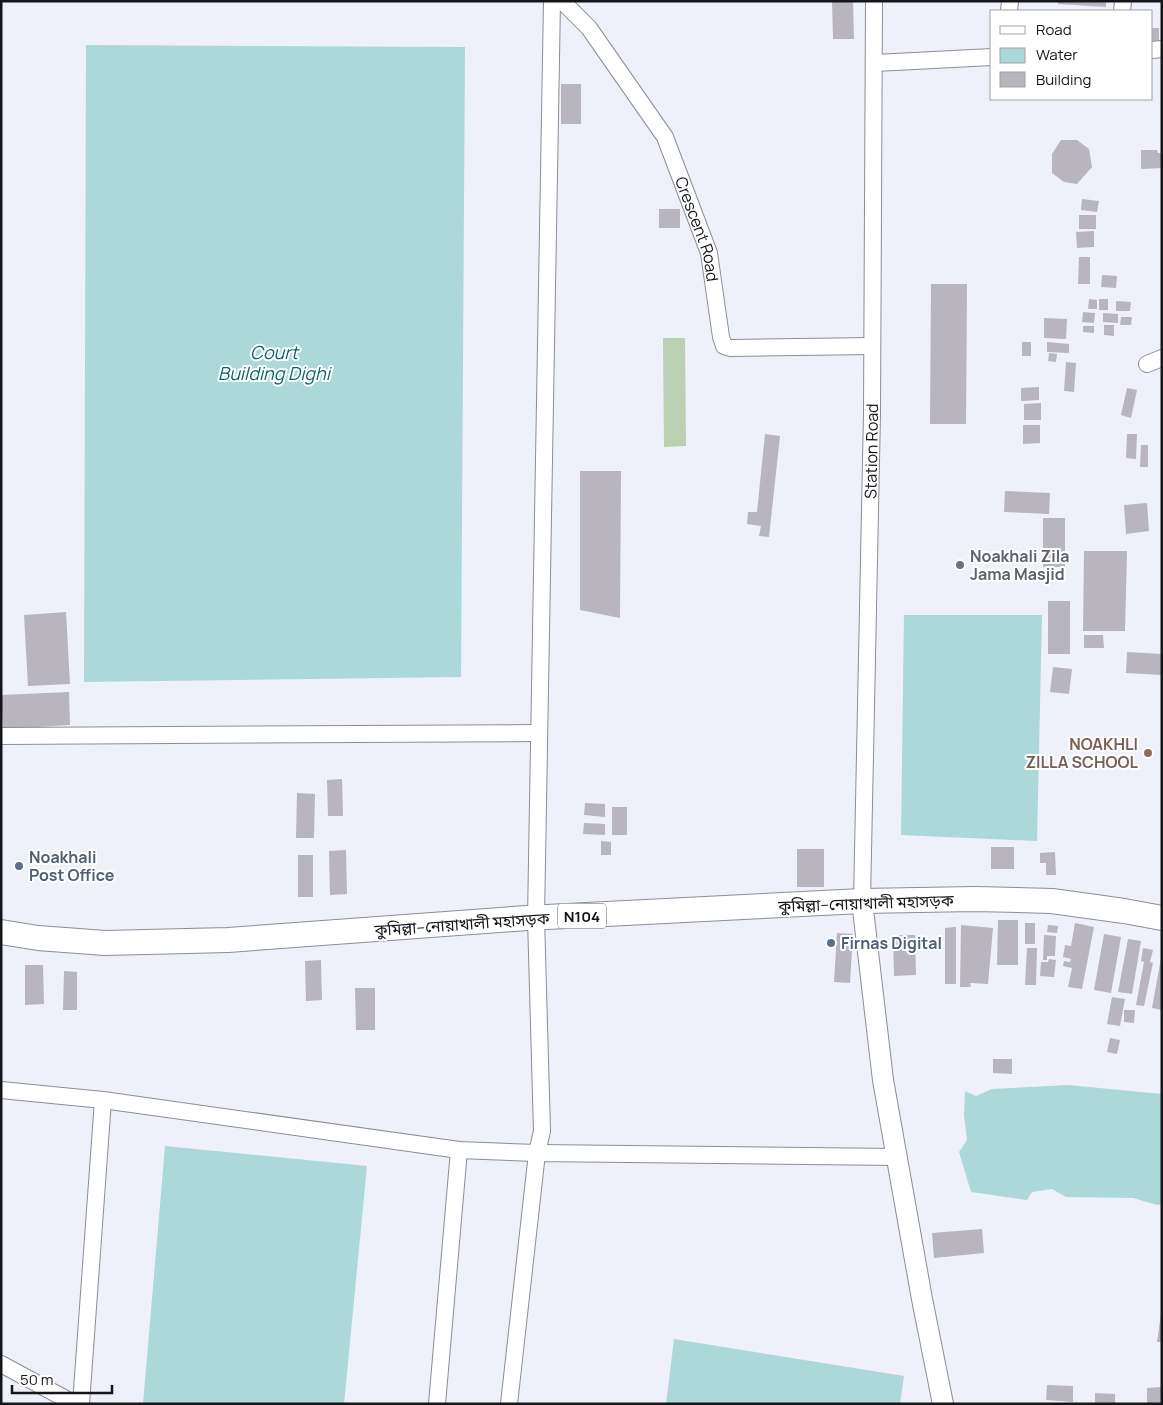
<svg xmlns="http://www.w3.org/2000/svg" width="1163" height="1405" font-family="Manrope,'Noto Sans Bengali',sans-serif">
<rect width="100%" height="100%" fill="#eef0fa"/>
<path fill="#bbcfb3" d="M663 338H685L686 446 664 447Z"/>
<path fill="#add8d9" d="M86 45 465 47 461 677 84 682Z
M904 615H1042L1037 841 901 835Z
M1068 1085 1162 1094V1204L1157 1205 1133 1198 1066 1197 1052 1189 1032 1192 1027 1200 971 1192 959 1152 967 1140 964 1115 965 1091 976 1096 992 1089Z
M165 1146 367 1166 344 1404H143Z
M674 1339 904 1376 900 1404H666Z"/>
<path fill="#b8b5bf" d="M832 1H853L854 39H833Z
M1058 1H1106V7L1058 4Z
M1152 28H1159V49H1152Z
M561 84H581V124H561Z
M1061 140H1077L1089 149 1092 167 1077 184 1064 182 1052 173V154Z
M1141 150H1157L1158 153H1162V168L1141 169Z
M1082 199 1099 201 1097 212 1081 210Z
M659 209H680V228H659Z
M1079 215H1096V229H1079Z
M1094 231V247L1077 248 1076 232Z
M1079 257H1090V284H1078Z
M1102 275 1117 276 1116 288 1101 287Z
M931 284H967L966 424H930Z
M1089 299 1097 300V309H1088Z
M1099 299H1108V310H1099Z
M1116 301 1131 302 1130 311H1116Z
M1083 312 1095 313 1094 323 1082 322Z
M1103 313 1118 314V323L1103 322Z
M1121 317H1132L1131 325H1120Z
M1044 318 1067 319 1066 339 1044 338Z
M1104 325H1114V336L1104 335Z
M1083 326H1094V333L1083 332Z
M1022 342H1031V356H1022Z
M1047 342 1069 344V353L1047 352Z
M1049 353 1057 354 1056 362 1048 361Z
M1066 362 1076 363 1074 392 1064 391Z
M1039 387V400L1021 401V388Z
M1127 388 1137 390 1131 418 1121 415Z
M1041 403V420H1024V404Z
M1023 425H1040V443L1023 444Z
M765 434 780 436 769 537 759 536 761 526 747 524 748 512H757Z
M1127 434H1137L1136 459 1126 458Z
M1141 445H1148V467H1140Z
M580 471H621L620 618 580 610Z
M1005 491 1050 493 1049 514 1004 512Z
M1147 503 1149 531 1126 534 1124 505Z
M1043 518H1065V567H1043Z
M1084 551H1127L1125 631H1083Z
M1048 601H1070V654H1048Z
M66 612 70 684 28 686 24 615Z
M1084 635H1103L1104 648H1084Z
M1127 652 1162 654V675L1126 673Z
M1053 667 1072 669 1069 694 1050 692Z
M69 692 70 725 3 729 1 695Z
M342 779 343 816H328L327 780Z
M297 793 315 794 314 838H296Z
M585 803 605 804V817L584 815Z
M612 807H627V835H612Z
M584 823 605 824V835L583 834Z
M601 841 611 842V855H601Z
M991 847H1014V869H991Z
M797 849H824V887H797Z
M346 850 347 894 330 895 329 851Z
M1055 852 1056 875H1046V863H1040V853Z
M298 855H313V897H298Z
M998 920H1018V965H997Z
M1025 923H1035V944H1025Z
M1075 923 1094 927 1082 989 1068 987 1072 968 1063 966 1064 961 1070 962 1071 959 1063 957 1065 945 1071 946Z
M961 925 993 928 988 984 970 983 971 987H960Z
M1048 925 1058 926 1057 933 1047 932Z
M956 927V984H945V928Z
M837 933 853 934 850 983 834 982Z
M1104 934 1121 937 1111 993 1094 990Z
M893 935H915L916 975 894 976Z
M1044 935 1056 936 1055 956H1047V960H1043Z
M1128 939 1141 941 1132 994 1118 992Z
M1027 948H1037L1036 985H1025Z
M1143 948 1153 950 1150 962 1153 963 1144 1006 1136 1005 1144 962 1141 961Z
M1161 958H1162V1010L1152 1008Z
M1049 959 1056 960 1054 977 1040 976 1041 962H1048Z
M321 960 322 1000 306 1001 305 961Z
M25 965H43L44 1004 25 1005Z
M64 971 77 972V1010H63Z
M355 988H375V1030H356Z
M1112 997 1125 999 1120 1026 1107 1024Z
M1124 1010H1135L1134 1023 1124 1022Z
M1110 1038 1120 1040 1117 1054 1107 1052Z
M993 1059H1012V1074L993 1073Z
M982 1229 984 1253 934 1258 932 1233Z
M1161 1314H1162V1342H1157Z
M1047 1385 1073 1386V1402L1046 1400Z
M1162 1387 1161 1404H1147V1388Z
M1095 1393 1115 1394V1404H1095Z"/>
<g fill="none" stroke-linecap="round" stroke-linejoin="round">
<defs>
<g id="minor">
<path id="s1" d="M562 1 589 28 665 137 709 253 721 337 724 346 730 348 872 346"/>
<path d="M1009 11 1010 1"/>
<path d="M1122 11 1123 1"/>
<path d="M1152 50 1162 49"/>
<path d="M875 63 992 57"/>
<path d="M1147 364 1162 358"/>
<path d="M1 736 539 733"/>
<path id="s2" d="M862 901 872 413 874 1"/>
<path d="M1 1090 103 1100 459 1150 537 1153 542 1131 536 918 552 1"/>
<path d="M1 1364 75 1404"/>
<path d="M81 1404 103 1100"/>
<path d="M437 1404 459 1150"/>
<path d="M509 1404 537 1153 897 1157"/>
</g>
<path id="major" d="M862 901 883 1080 922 1299 943 1404"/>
<path id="highway" d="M1 932 38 938 105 943 228 940 527 918 862 901 975 899 1052 901 1124 911 1162 918"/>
</defs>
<use href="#minor" stroke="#8b8d97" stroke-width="18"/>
<use href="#major" stroke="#8b8d97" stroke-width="22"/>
<use href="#highway" stroke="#8b8d97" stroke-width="26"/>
<use href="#minor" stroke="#fff" stroke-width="16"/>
<use href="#major" stroke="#fff" stroke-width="20"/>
<use href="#highway" stroke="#fff" stroke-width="24"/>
</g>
<circle fill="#6b7280" stroke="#fff" stroke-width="2" cx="960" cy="565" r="5"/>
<circle fill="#8d6e63" stroke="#fff" stroke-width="2" cx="1148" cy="753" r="5"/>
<g fill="#5c6f8a" stroke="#fff" stroke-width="2">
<circle cx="19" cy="866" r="5"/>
<circle cx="831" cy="943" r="5"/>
</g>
<g text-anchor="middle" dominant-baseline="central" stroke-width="4" stroke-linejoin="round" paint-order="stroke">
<rect fill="#fff" stroke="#5c5c5f" stroke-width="1" x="558" y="903.5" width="48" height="25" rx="4"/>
<g font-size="15" font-weight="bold" fill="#16161a">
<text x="582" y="916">N104</text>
</g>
<g font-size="16" fill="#16161a" stroke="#fff">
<text stroke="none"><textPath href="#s1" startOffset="269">Crescent Road</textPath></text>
<text stroke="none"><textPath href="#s2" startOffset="450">Station Road</textPath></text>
<text transform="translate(866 903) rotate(-2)">কুমিল্লা–নোয়াখালী মহাসড়ক</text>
<text transform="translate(462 924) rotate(-4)">কুমিল্লা–নোয়াখালী মহাসড়ক</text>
</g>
<g font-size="16" font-weight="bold" fill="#5b616d" stroke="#fff" text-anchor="start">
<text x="970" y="556">Noakhali Zila<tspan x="970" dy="18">Jama Masjid</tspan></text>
</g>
<g font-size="16" font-weight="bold" fill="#785e54" stroke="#fff" text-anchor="end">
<text x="1138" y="744">NOAKHLI<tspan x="1138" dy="18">ZILLA SCHOOL</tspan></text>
</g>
<g font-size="16" font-weight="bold" fill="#4e5e75" stroke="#fff" text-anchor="start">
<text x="29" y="857">Noakhali<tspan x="29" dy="18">Post Office</tspan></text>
<text x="841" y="943">Firnas Digital</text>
</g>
<g font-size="18" font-style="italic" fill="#096366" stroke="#fff">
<text x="274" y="352">Court<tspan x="274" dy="21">Building Dighi</tspan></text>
</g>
</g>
<rect width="1163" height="1405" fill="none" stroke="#16161a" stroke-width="5"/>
<rect x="990" y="10" width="162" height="90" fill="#ffffff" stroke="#a2a2a3"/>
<rect x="1000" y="26" width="25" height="8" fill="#ffffff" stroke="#a2a2a3"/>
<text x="1036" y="35" font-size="15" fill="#16161a">Road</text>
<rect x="1000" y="48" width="25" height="15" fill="#add8d9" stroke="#a2a2a3"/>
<text x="1036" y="60" font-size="15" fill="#16161a">Water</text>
<rect x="1000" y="72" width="25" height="15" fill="#b8b5bf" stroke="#a2a2a3"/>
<text x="1036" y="85" font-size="15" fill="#16161a">Building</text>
<path d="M12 1385v8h100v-8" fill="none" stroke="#16161a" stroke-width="2.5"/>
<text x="20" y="1385" font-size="15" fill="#16161a" stroke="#ffffff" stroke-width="4" paint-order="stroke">50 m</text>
</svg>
